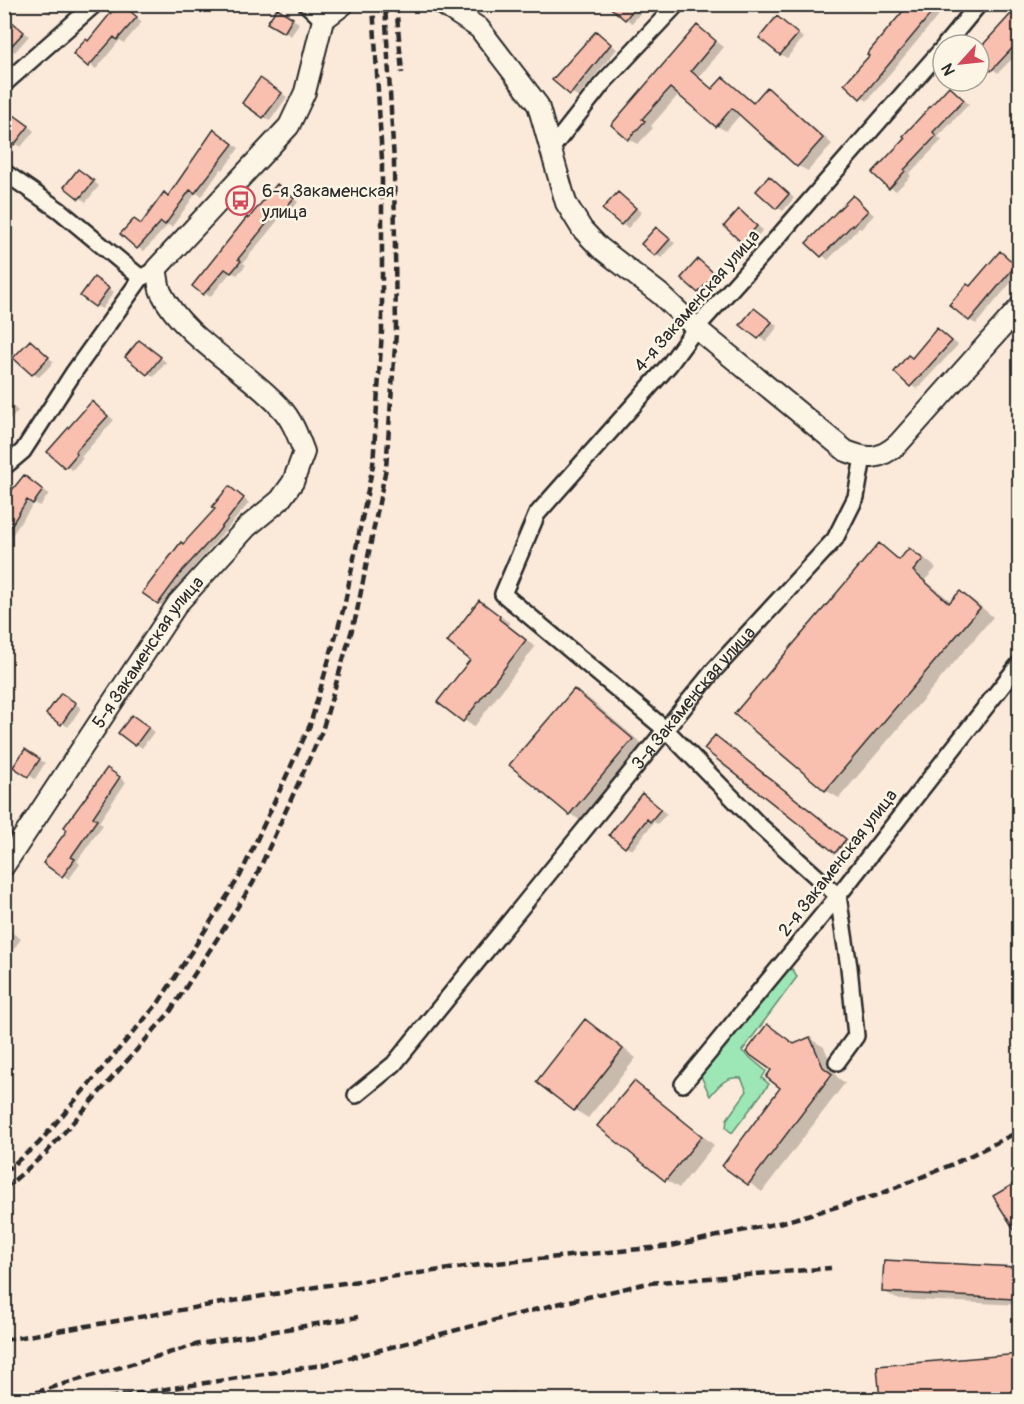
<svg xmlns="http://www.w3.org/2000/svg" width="1024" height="1404" font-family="Pangolin,sans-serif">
<rect width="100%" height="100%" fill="#fbeada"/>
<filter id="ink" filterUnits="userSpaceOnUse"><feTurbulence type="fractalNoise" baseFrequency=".0167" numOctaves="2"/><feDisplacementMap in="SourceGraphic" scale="12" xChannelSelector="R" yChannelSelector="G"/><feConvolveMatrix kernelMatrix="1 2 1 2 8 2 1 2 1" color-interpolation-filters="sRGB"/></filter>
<g filter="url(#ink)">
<path fill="#9de7b6" stroke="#648970" stroke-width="1.5" d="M792 969 797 977 742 1051 766 1071 762 1078 769 1084 732 1133 726 1128 727 1119 747 1091 741 1078C726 1076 719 1085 710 1096L701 1076 784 970Z"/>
<path fill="#0003" d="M37 4H59L50 14Z
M612 4H643L646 6 632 23 626 19Z
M911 4H948L867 101 846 84Z
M1020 6V51L998 73 979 58V51Z
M127 8 142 22 124 43 120 40 96 69 75 54Z
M277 10 299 23 291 36 270 23Z
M6 18 29 36 15 52 9 49Z
M784 22 803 38 787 58 780 54Z
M697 27 724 47 699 77 714 90 723 79 755 103 767 89 777 95 832 144 808 171 798 166 741 114 726 131 717 126 679 94 651 126 653 128 638 144 629 139Z
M602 37 617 49 578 97 555 80Z
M267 83 287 97 270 121 244 103Z
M949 88 969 104 938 137 942 140 909 174 911 176 896 191 890 187 907 138Z
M21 120 34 131 21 147 15 143Z
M221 135 239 148 223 170 221 169 202 196 196 193 172 227 168 225 144 251 138 248 142 225 169 197Z
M85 174 99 186 86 202 66 187Z
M769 178 794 198 783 211 777 207Z
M283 189 298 202 287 216 283 214 243 263 246 265 237 275 231 272 210 297 194 285 249 220Z
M618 194 642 212 628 228 621 224Z
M853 197 874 215 861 229 859 228 828 260 808 243Z
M739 211 763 230 749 245 743 241Z
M656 229 675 243 662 258 655 255Z
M1000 253 1020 268V272L976 324 969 320 971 288Z
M698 261 720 278 705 295 699 292Z
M100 282 114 292 102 309 96 306Z
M760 313 778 326 766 342 742 325Z
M938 330 958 345 917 389 911 385 912 359Z
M30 342 54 362 39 377 33 374Z
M145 346 166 362 154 377 148 373Z
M4 398 18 411 5 426 4 425Z
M93 403 114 420 81 457 83 458 72 470 66 466Z
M30 480 49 494 40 506 34 503 4 547V502Z
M235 491 249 503 189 573 164 606 158 603 184 545Z
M880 545 901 560 910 549 923 557 936 568 925 580 952 602 960 593 973 600 993 617 839 798 825 790Z
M480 602 510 623 508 625 535 647 474 727 439 702 472 659Z
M574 691 588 698 646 747 583 822 570 814Z
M68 698 81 708 68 727 62 723Z
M139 720 154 732 142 748 120 733Z
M716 737 726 743 855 845 846 857 836 851Z
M32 755 45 763 35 779 15 767Z
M114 774 126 782 99 822 103 825 77 861 80 864 69 879 45 863Z
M642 795 667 814 657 824 654 822 632 850 626 847Z
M4 927 21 939 4 962Z
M585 1021 599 1029 636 1058 588 1118 575 1110 538 1081Z
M810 1039 824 1047 837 1077 845 1083 762 1192 724 1165 782 1088 795 1045Z
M634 1083 648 1091 714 1145 679 1188 666 1180Z
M1015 1269 1020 1271V1305L897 1299 884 1291Z
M513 1391 527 1400H419L418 1398Z"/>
<path fill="#f9c0af" stroke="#2b2b2b" stroke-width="1.5" d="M118 4H122L137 17 117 40 114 37 88 67 73 54 86 39 88 41Z
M606 4H638L625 20Z
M909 4H939L860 99 844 84 869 56 867 54Z
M1020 4V40L991 71 979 60V49Z
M277 8 293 18 284 33 267 23Z
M4 15 24 32 4 54Z
M777 16 798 34 780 55 759 38Z
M697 25 716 41 691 71 712 89 723 77 753 103 767 87 823 138 797 167 732 108 716 127 670 88 642 119 645 121 628 140 611 125Z
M596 31 611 44 570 95 552 80Z
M260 78 282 93 263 118 242 103Z
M949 86 964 100 933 132 936 136 904 170 905 171 889 189 872 173 905 138 903 136Z
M14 115 29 126 14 145 4 137V127Z
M214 129 233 144 195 193 190 190 165 225 161 222 137 249 120 234 134 219 141 224 164 192 168 196Z
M78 169 94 181 79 199 64 187Z
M769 176 789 194 776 209 756 191Z
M277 184 294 198 280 214 277 211 238 259 241 261 231 273 225 269 203 295 192 286 247 217 248 219Z
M618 192 636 208 621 225 602 209Z
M853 195 868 211 853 226 852 225 821 257 806 243Z
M739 209 757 226 742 243 724 226Z
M656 227 670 239 655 256 641 244Z
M1000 251 1016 265 969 321 949 305 967 284 970 286Z
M698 259 715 274 698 293 681 278Z
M94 277 109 288 95 307 80 296Z
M754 308 772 322 758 339 740 325Z
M937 328 952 341 910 387 894 372 908 355 912 358Z
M30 340 49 357 32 375 13 358Z
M139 340 161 357 147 375 125 357Z
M92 401 108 416 75 452 77 454 65 468 47 452Z
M24 475 43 490 33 504 27 500 4 537V500Z
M229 486 244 498 217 533 183 570 158 604 142 593 181 542 183 544 215 509 212 507Z
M879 543 899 560 909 548 923 559 913 571 949 603 960 591 980 608 825 791 734 714Z
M479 600 500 616 499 619 526 640 463 722 437 702 470 660 447 642Z
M574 689 633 739 569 815 509 765Z
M61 693 76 703 61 725 46 714Z
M132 715 149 727 135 746 118 733Z
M715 735 846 839 835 853 704 749Z
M25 749 40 759 28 777 13 767Z
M107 768 120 777 93 817 97 820 71 857 75 859 62 877 43 863 67 830 64 827Z
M642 793 661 809 650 822 647 819 625 848 609 835Z
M585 1019 623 1049 574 1111 536 1082Z
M767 1024 794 1044 810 1037 823 1067 832 1074 748 1185 722 1166 780 1088 766 1077 771 1070 746 1052Z
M634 1081 702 1136 665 1181 597 1126Z
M1020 1180V1239L993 1196Z
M884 1260 1016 1267 1014 1299 882 1292Z
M1020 1354V1400H880L877 1366Z"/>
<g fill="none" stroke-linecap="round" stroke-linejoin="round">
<defs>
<g id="minor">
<path d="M306 4 323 20"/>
<path d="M945 45 979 4"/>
<path d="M4 84 95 4"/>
<path d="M551 149 602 84 677 4"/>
<path d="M4 172 59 210 141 278"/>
<path d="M4 467 23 451 74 372 141 278 156 269"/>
<path d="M837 1062 856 1036 849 967 838 896 758 824 666 730 503 594 537 514 669 365 696 328 778 237 943 48"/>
<path d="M683 1084 838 896 1020 663"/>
<path id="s1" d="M356 1095 394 1064 714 670 835 539 856 497 863 457"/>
</g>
<g id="tertiary">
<path d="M442 4 479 28 538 105 566 203 582 229 599 247 660 294 696 328 846 451C869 460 879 460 898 444L1020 307"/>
<path id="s2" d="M4 866 178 603 247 527 280 500 293 482 304 452C298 436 292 419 280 407 247 370 183 338 161 292 158 285 158 276 156 269L289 126 305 92 323 20 344 4"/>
</g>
</defs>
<use href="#minor" stroke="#2b2b2b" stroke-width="20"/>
<use href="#tertiary" stroke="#2b2b2b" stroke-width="24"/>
<use href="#minor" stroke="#fcf5e5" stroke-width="15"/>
<use href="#tertiary" stroke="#fcf5e5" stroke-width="20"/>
<path stroke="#2b2b2b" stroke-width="4.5" stroke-dasharray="9 4.5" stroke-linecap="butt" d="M396 4 402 73
M4 1172 38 1144 159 1002 240 876 310 725 344 607 373 465 382 331V160L373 4
M4 1189 46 1153 170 1012 253 883 322 731 356 616 386 468 396 333 394 163 385 4
M4 1340 322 1286 487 1264 671 1246 783 1222 878 1195 953 1164 1020 1131
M10 1400 199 1344 358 1317
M95 1400 322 1365 553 1305 648 1283 831 1268"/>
</g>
</g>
<defs>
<symbol id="bus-ring" viewBox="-11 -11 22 22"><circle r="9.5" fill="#fcf5e5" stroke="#d1495b" stroke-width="1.5"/><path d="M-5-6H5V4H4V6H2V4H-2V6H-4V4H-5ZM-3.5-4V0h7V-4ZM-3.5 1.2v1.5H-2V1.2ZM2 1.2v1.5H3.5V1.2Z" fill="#d1495b"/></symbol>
</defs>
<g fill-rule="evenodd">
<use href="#bus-ring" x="224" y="184" width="33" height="33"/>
</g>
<g text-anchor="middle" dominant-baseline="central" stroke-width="5" stroke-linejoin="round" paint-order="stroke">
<g font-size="18" fill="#2b2b2b" stroke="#fcf5e5" text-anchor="start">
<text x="262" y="191">6-я Закаменская<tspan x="262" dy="21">улица</tspan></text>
</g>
<g font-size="18" fill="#2b2b2b" stroke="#fcf5e5">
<text transform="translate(697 301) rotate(-49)">4-я Закаменская улица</text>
<text stroke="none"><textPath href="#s2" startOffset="258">5-я Закаменская улица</textPath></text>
<text stroke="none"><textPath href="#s1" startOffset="522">3-я Закаменская улица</textPath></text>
<text transform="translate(838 863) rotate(-52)">2-я Закаменская улица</text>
</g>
</g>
<rect width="1024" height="1404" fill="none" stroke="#fcf5e5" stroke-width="24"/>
<rect x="12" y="12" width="1000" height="1380" fill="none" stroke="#2b2b2b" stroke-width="2" filter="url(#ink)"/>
<g transform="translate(961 63) rotate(243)"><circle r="28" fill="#fcf5e5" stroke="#a8a49b" stroke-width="1.5"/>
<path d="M0-4.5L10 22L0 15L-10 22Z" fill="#d1495b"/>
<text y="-9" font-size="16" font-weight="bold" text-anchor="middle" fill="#2b2b2b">N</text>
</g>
</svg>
